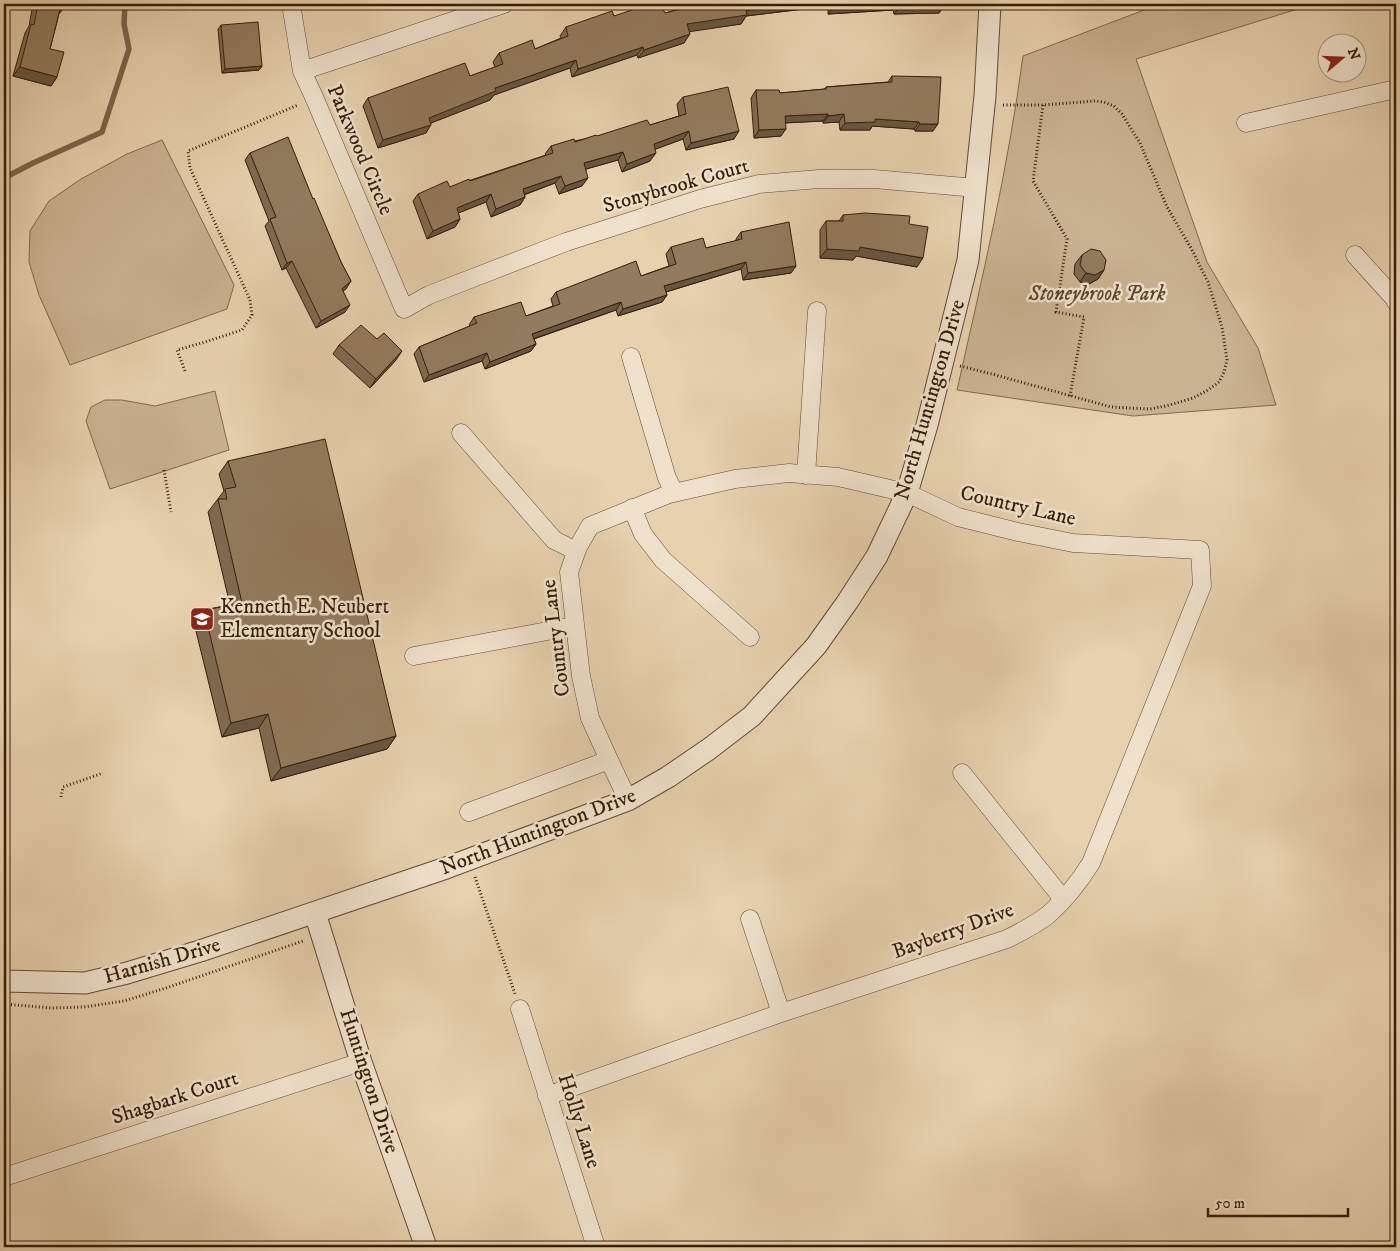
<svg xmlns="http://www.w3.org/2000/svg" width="1400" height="1251" font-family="'IM FELL DW Pica',serif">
<rect width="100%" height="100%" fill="#e7d1af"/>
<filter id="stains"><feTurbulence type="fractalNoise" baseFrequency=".004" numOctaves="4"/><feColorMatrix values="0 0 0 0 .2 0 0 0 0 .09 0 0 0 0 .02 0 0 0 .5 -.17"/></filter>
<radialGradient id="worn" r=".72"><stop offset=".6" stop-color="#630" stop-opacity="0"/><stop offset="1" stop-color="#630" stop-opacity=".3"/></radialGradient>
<path fill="#c9b292" stroke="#80684c" d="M1160 4H1314L1136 59 1207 262 1258 348 1276 405 1133 416 957 390C982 279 1008 169 1023 56Z
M162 140 234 285 227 309 70 365 39 295 29 262 30 231 49 201 81 179 127 154Z
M215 391 229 450 110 489 86 421 91 407 105 400H122L155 406Z"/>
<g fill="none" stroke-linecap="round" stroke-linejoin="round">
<path stroke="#7c644a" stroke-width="5.5" d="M4 178 33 163 102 132 129 49 124 24 125 4"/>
<defs>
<path id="minor" d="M291 4 302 71 314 97 404 309 429 295 566 242 700 199 759 184 819 179H874L976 188
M302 71 504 4
M1246 123 1396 89
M1355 255 1394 298 1396 302
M631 357 667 478 674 492
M461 433 554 540 576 551
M806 475 817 311
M632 508 643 534 663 560 750 637
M414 656 574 626
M962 773 1063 899
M469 812 609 760
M750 919 781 1013
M520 1009 596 1247
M547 1096 781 1013 1007 939C1021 932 1035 925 1048 915 1065 900 1079 882 1091 863L1202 586 1200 550 1073 543 1018 532 958 517 907 493 838 477 789 473 735 479 669 494 590 526 578 547 569 572 581 676 590 718 609 760 628 800
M4 1177 361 1062"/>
<path id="tertiary" d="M315 913 361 1062 426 1247
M4 981 85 983 127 973 200 951 446 868 628 800 668 777 709 749 752 716 816 646 848 601 877 556 907 493 927 425 968 260 985 96 990 4"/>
</defs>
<use href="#minor" stroke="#624a31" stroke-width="19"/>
<use href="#tertiary" stroke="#624a31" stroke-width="23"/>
<path stroke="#361d07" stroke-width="3" stroke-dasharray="1 2.5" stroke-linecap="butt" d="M1043 105 1033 181 1067 239 1056 312 1084 317 1070 396
M960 366 992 374 1111 407 1150 409 1170 405 1193 398 1208 390 1219 382 1224 372 1227 360 1222 327 1208 282 1191 248 1167 207 1140 143 1122 114 1114 106 1104 102 1095 101 1043 105H1002
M185 371 177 350 205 342 242 330 252 315 250 300 190 168 188 151 298 105
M164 470 171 512
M61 797 63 787 103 773
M475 877 515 994
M4 1004 51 1008 84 1007 124 1001 166 988 303 941"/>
<use href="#minor" stroke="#efe1cb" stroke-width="18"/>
<use href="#tertiary" stroke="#efe1cb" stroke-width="21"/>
</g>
<path fill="#7e6a51" stroke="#361d07" d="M33 4H65V6L59 14 50 49 57 77 51 86 13 76 25 33 29 26Z
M696 4H945L939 13 894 14 893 10 828 14V6L746 16 741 24 689 31 684 43 638 58 637 55 572 77 570 68 494 95 490 100 431 123 426 133 378 148 363 106 368 98 470 76 495 67 493 62 499 53 535 49 561 38 560 36 566 27 614 16 665 13 695 5Z
M221 25 262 66 259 70 222 73 218 29Z
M892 76 933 131H915L914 129 872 126 870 130H840L839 122 823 123V121L785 123 781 136 754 138 751 98 756 90 780 93 825 89 826 87 888 82Z
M683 97 734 139 686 150 683 139 655 149 650 161 622 172 618 160 586 169 582 186 559 194 555 183 524 195 525 197 520 205 491 217 486 202 458 213 460 219 455 227 427 239 413 201 418 194 450 187 546 155 545 154 551 146 650 125 679 116 677 104Z
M250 153 313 199 341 262 351 281 343 291 345 312 316 328 286 268 282 270 265 226 269 221 245 160Z
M843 215 909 224 917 267 856 256 853 260 820 258V230L826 221H839Z
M741 232 796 266 791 273 743 280 741 269 666 292 667 295 662 302 618 316 616 310 534 339 536 344 531 351 485 369 482 361 424 382 414 354 419 347 470 326 469 325 474 317 526 316 553 306 551 299 556 292 641 276 669 266 666 254 671 247 706 248 736 241V239Z
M1082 255 1104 270 1098 279 1089 284 1080 282 1074 274 1075 264Z
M339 345 396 360 370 388 333 354Z
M228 461 396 736 387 749 271 781 259 728 222 737 194 623 204 610 230 605 208 512 224 491 219 474Z"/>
<path fill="#665642" stroke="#361d07" d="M784 4H829L828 6 746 16 741 24 681 33 687 24 749 8Z
M865 4H898L893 10 828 14 834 6Z
M945 4 939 13 894 14 900 6Z
M61 5 65 6 58 15Z
M690 34 684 43 638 58 644 50Z
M643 47 637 55 572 77 578 69Z
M576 60 570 68 494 95 490 100 423 126 429 118 495 88Z
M262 66 259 70 222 73 225 69Z
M20 67 57 77 51 86 13 76Z
M828 114 823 121 780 123 785 116Z
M844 114 839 122 823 123 828 116Z
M875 119 919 122 914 129 872 126 870 130H840L845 123Z
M920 124H938L933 131H915Z
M431 125 426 133 378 148 383 140Z
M786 129 781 136 754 138 759 130Z
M689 131 683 139 648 152 654 144Z
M739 131 734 139 686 150 691 143Z
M623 152 618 160 579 171 584 163Z
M656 153 650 161 622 172 627 164Z
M561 176 555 183 517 197 523 189Z
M588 178 582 186 559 194 565 186Z
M491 194 486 202 451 216 457 208Z
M525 197 520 205 491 217 496 209Z
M460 219 455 227 427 239 433 231Z
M860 247 923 258 917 267 856 256 853 260 820 258 827 249Z
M292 261 286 268 282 270 287 263Z
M746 262 741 269 659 294 664 286Z
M796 266 791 273 743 280 748 273Z
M1104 270 1098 279 1089 284 1080 282 1086 273Z
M351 281 346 289 337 296 342 289Z
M667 295 662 302 618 316 623 309Z
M621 302 616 310 527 341 532 334Z
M350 305 345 312 316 328 321 321Z
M536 344 531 351 485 369 490 362Z
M402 351 396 360 370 388 376 379Z
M487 353 482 361 424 382 429 375Z
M268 714 259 728 222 737 231 723Z
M396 736 387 749 271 781 281 768Z"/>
<path fill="#927b5e" stroke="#361d07" d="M38 4H65V6L61 5 50 49 64 52 57 77 20 67 31 24 34 25Z
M650 4H660L665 13 701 4H784L749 8 750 10 746 11 747 15 687 24 690 34 644 50 643 47 578 69 576 60 495 88 496 91 429 118 431 125 383 140 368 98 465 63 470 76 503 64 499 53 532 40 535 49 568 36 566 27 612 11 614 16Z
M834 4H865L834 6Z
M899 4H945L900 6Z
M258 22 262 66 225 69 221 25Z
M892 76 941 77 938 124H920L919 122 875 119V122L845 123 844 114 828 116V114L785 116 786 129 759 130 756 90H779L780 93 826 89V87L892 82Z
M728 87 739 131 691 143 689 131 654 144 656 153 627 164 623 152 584 163 588 178 565 186 561 176 523 189 525 197 496 209 491 194 457 208 460 219 433 231 418 194 447 181 450 187 469 179 470 181 553 153 551 146 574 139 575 142 596 135 597 136 647 120 650 125 686 114 683 97Z
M288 137 313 199 314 198 341 262 351 281 342 289 350 305 321 321 292 261 287 263 270 219 276 217 250 153Z
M865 213 910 216 909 224 928 227 923 258 860 247 859 251 827 249 826 221H843V215Z
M789 222 796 266 748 273 746 262 664 286 667 295 623 309 621 302 532 334 536 344 490 362 487 353 429 375 419 347 477 323 474 317 521 302 526 316 560 304 556 292 636 261 641 276 676 264 671 247 703 238 706 248 742 239 741 232Z
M1091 249 1100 251 1106 260 1104 270 1095 275 1086 273 1080 265 1082 255Z
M361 325 377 339 384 333 402 351 376 379 339 345Z
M325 439 396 736 281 768 268 714 231 723 204 610 242 603 218 499H227L225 489 236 487 228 461Z"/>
<defs>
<symbol id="school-square" viewBox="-11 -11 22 22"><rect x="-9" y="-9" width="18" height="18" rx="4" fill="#8f2418" stroke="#efe1cb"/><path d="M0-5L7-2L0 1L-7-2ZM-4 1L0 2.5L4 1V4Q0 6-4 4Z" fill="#fff"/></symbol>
</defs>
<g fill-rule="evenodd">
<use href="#school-square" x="188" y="605" width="28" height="28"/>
</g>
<g text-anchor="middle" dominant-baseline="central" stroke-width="5" stroke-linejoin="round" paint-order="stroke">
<g font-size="21" fill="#361d07" stroke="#efe1cb">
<text transform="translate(360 150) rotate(67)">Parkwood Circle</text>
<text transform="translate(676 186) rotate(-16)">Stonybrook Court</text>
<text transform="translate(930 400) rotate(-74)">North Huntington Drive</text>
<text transform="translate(1018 506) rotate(13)">Country Lane</text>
<text transform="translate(556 638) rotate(-97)">Country Lane</text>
<text transform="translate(538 832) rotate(-21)">North Huntington Drive</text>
<text transform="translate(953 931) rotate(-20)">Bayberry Drive</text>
<text transform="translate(162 961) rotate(-16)">Harnish Drive</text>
<text transform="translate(369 1081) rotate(72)">Huntington Drive</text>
<text transform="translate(175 1098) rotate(-18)">Shagbark Court</text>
<text transform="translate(579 1121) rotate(72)">Holly Lane</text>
</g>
<g font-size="21" font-style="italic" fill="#5b422a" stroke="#efe1cb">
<text x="1097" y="294">Stoneybrook Park</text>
</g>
<g font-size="21" fill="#361d07" stroke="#efe1cb" text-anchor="start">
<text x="220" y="607">Kenneth E. Neubert<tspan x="220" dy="24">Elementary School</tspan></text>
</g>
</g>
<rect width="1400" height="1251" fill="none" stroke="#e7d1af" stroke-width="20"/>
<rect x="5" y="5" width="1390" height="1241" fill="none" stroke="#361d07" stroke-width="2.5"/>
<rect x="10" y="10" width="1380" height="1231" fill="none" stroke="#361d07"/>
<g transform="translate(1342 58) rotate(71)"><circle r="24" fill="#efe1cb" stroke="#a5937d"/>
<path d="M0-4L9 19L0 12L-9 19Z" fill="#8f2418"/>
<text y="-8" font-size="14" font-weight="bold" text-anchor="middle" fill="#361d07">N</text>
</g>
<path d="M1208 1208v8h140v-8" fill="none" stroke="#361d07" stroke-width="2.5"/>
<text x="1215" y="1208" font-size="15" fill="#361d07" stroke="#efe1cb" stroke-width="4" paint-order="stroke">50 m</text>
<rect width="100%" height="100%" filter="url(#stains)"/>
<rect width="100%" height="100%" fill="url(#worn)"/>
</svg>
